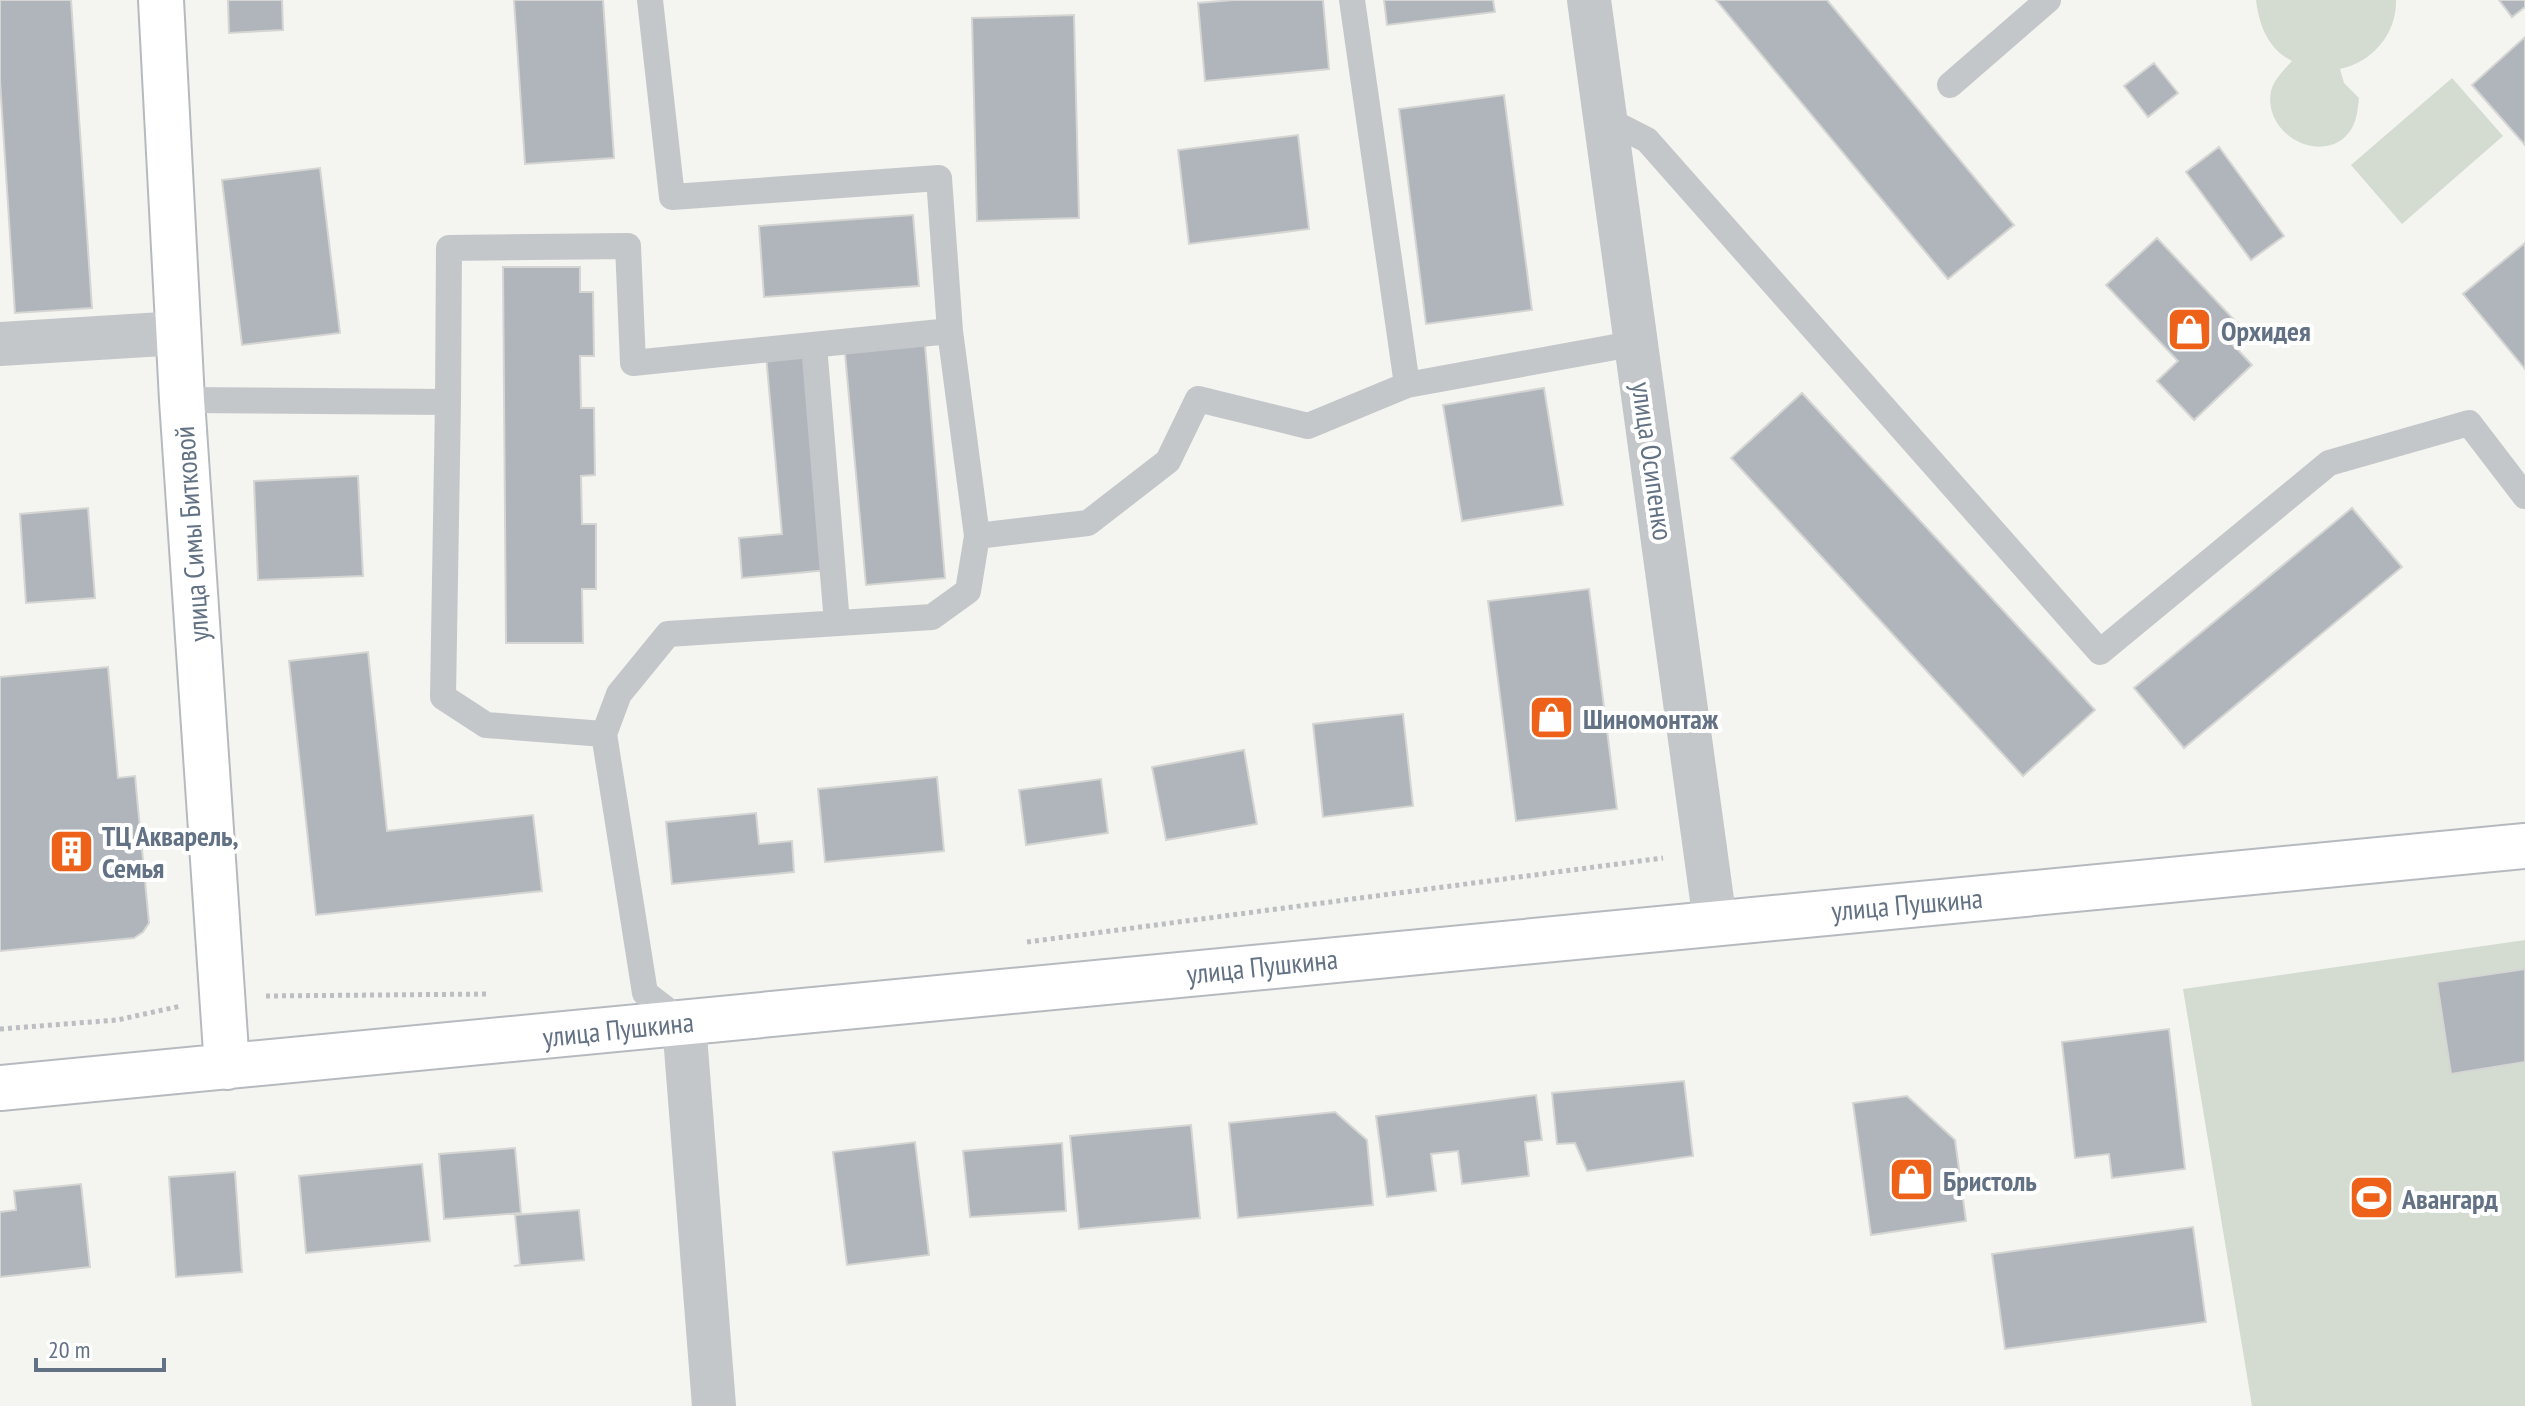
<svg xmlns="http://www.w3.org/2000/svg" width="2525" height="1406" font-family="'PT Sans Narrow',sans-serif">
<rect width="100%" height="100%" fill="#f4f5f0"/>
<path fill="#d4dcd1" d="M2256 0H2396C2397 33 2373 62 2340 69L2344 83 2359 98C2358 108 2357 119 2352 128 2329 168 2262 138 2271 91 2274 79 2284 70 2292 61 2268 49 2259 25 2256 0Z
M2452 78 2503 136 2402 224 2351 165Z
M2525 940V1406H2252L2183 989Z"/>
<path fill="#afb5bb" stroke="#d5d6d3" stroke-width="2" d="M0 0H71L92 308 15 313 0 81Z
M228 0H282L283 30 229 33Z
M514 0H603L614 158 525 164Z
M1234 0H1323L1329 69 1205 81 1198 3Z
M1384 0H1493L1495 12 1387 25Z
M1716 0H1827L2014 225 1948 279Z
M2499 0H2525V7L2512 17Z
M1074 15 1079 218 977 221 972 18Z
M2525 37V145L2472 85Z
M2154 63 2178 93 2148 117 2124 86Z
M1504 95 1532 310 1426 324 1399 109Z
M1298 135 1309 229 1189 244 1178 150Z
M2219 147 2284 236 2251 260 2186 172Z
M320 168 340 333 242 345 222 180Z
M913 215 919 286 764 297 759 226Z
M2157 238 2238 324 2225 336 2252 365 2194 420 2157 381 2178 361 2106 285Z
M2525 243V369L2463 294Z
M503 267H580V292H593L594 356H580L581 408H594L595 475 581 476 582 524H596V589H582L583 643H506Z
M925 345 945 578 866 585 845 353Z
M811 354 828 570 742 578 739 538 782 534 766 355Z
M1544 388 1563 505 1462 521 1443 405Z
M1802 393 2095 710 2023 776 1731 458Z
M358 476 363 576 258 580 254 481Z
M88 508 95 598 26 603 20 514Z
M2352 508 2402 567 2184 748 2134 688Z
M1589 589 1617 809 1516 821 1488 601Z
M368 652 387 831 533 815 542 891 316 915 289 661Z
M108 667 118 778 135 776 149 923 143 932 134 938 0 951V677Z
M1403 714 1413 806 1323 817 1313 724Z
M1244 750 1257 824 1166 840 1152 767Z
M937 777 944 851 825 862 818 789Z
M1101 779 1108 833 1026 845 1019 790Z
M756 813 759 844 792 841 794 872 672 884 666 822Z
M2525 969V1062L2451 1074 2437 982Z
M2169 1029 2185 1169 2112 1178 2109 1154 2075 1158 2062 1042Z
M1684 1081 1693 1156 1587 1171 1575 1143 1557 1144 1552 1093Z
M1536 1095 1542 1140 1525 1142 1529 1176 1462 1184 1458 1151 1431 1154 1436 1191 1387 1197 1376 1116Z
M1907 1096 1955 1140 1966 1221 1871 1235 1853 1103Z
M1335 1112 1367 1140 1373 1205 1238 1218 1229 1123Z
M1191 1125 1200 1218 1079 1229 1070 1136Z
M915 1142 929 1255 847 1265 833 1152Z
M1062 1143 1066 1211 970 1217 963 1151Z
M515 1148 521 1213 444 1219 439 1154Z
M422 1164 430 1241 306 1253 299 1176Z
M235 1172 242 1272 176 1277 169 1177Z
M81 1184 90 1267 0 1277V1212L16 1210 14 1191Z
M579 1210 584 1260 514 1266 520 1265 515 1215Z
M2193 1227 2206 1322 2005 1349 1992 1254Z"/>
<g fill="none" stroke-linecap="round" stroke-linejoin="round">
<defs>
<path id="secondary" d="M161 0 182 400 227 1067
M0 1088 2525 846"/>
</defs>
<use href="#secondary" stroke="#b6babf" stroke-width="48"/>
<path stroke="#bdbec1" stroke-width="5" stroke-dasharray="4 4" stroke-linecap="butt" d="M1027 942 1663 858
M266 996 488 994
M0 1029 117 1020 181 1006"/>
<path stroke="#c4c7ca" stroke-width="26" d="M1352 0 1407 385 1637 343
M1950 85 2048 0
M1606 119 1647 140 2100 652 2329 463 2469 423 2525 496
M950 331 977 536
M814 345 837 623
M182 400 448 402 449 248 628 246 633 363 950 331 939 178 672 197 650 0
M448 402 443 697 486 725 604 734
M684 1023 645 993 604 734 619 694 668 634 932 617 968 591 977 536 1088 523 1168 461 1198 399 1308 426 1407 385"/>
<path stroke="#c4c7ca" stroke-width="44" d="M1589 0 1715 922
M0 344 179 333
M684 1023 714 1406"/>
<use href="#secondary" stroke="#fff" stroke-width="44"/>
</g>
<defs>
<symbol id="shop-square" viewBox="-11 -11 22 22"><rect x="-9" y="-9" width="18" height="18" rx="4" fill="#ed6118" stroke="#fff"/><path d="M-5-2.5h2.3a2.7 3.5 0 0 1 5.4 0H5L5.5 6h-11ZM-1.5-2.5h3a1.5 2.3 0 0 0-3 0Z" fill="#fff"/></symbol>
<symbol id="building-square" viewBox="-11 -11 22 22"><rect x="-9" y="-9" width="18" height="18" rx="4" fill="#ed6118" stroke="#fff"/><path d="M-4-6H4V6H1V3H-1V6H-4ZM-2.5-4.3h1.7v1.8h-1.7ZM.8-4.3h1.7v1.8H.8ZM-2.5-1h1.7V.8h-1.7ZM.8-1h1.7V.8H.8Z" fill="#fff"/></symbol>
<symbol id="stadium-square" viewBox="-11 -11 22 22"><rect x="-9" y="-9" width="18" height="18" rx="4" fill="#ed6118" stroke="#fff"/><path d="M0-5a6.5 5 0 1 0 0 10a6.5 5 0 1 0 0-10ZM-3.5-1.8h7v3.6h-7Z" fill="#fff"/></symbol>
</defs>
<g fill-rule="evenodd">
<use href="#shop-square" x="2164" y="304" width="51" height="51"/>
<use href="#shop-square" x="1526" y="692" width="51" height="51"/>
<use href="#building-square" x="46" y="826" width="51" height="51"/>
<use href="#shop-square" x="1886" y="1154" width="51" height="51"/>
<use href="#stadium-square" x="2346" y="1172" width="51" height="51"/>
</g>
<g text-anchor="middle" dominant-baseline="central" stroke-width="8" stroke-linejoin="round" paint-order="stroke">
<g font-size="28" font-weight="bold" fill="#627183" stroke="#fff" text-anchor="start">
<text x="2221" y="330">Орхидея</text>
<text x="1583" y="718">Шиномонтаж</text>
<text x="102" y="835">ТЦ Акварель,<tspan x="102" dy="32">Семья</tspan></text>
<text x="1943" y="1180">Бристоль</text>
<text x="2402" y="1198">Авангард</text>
</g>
<g font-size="28" fill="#627183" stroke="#fff">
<text transform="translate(1653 461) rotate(82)">улица Осипенко</text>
<text transform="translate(191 534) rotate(-94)">улица Симы Битковой</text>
<text transform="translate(1907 904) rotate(-5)">улица Пушкина</text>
<text transform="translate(1262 966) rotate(-6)">улица Пушкина</text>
<text transform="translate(618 1029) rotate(-6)">улица Пушкина</text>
</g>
</g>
<path d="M36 1358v12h128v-12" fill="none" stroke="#627183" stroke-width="4"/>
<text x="48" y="1358" font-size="24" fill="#627183" stroke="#ffffff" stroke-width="6" paint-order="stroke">20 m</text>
</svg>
